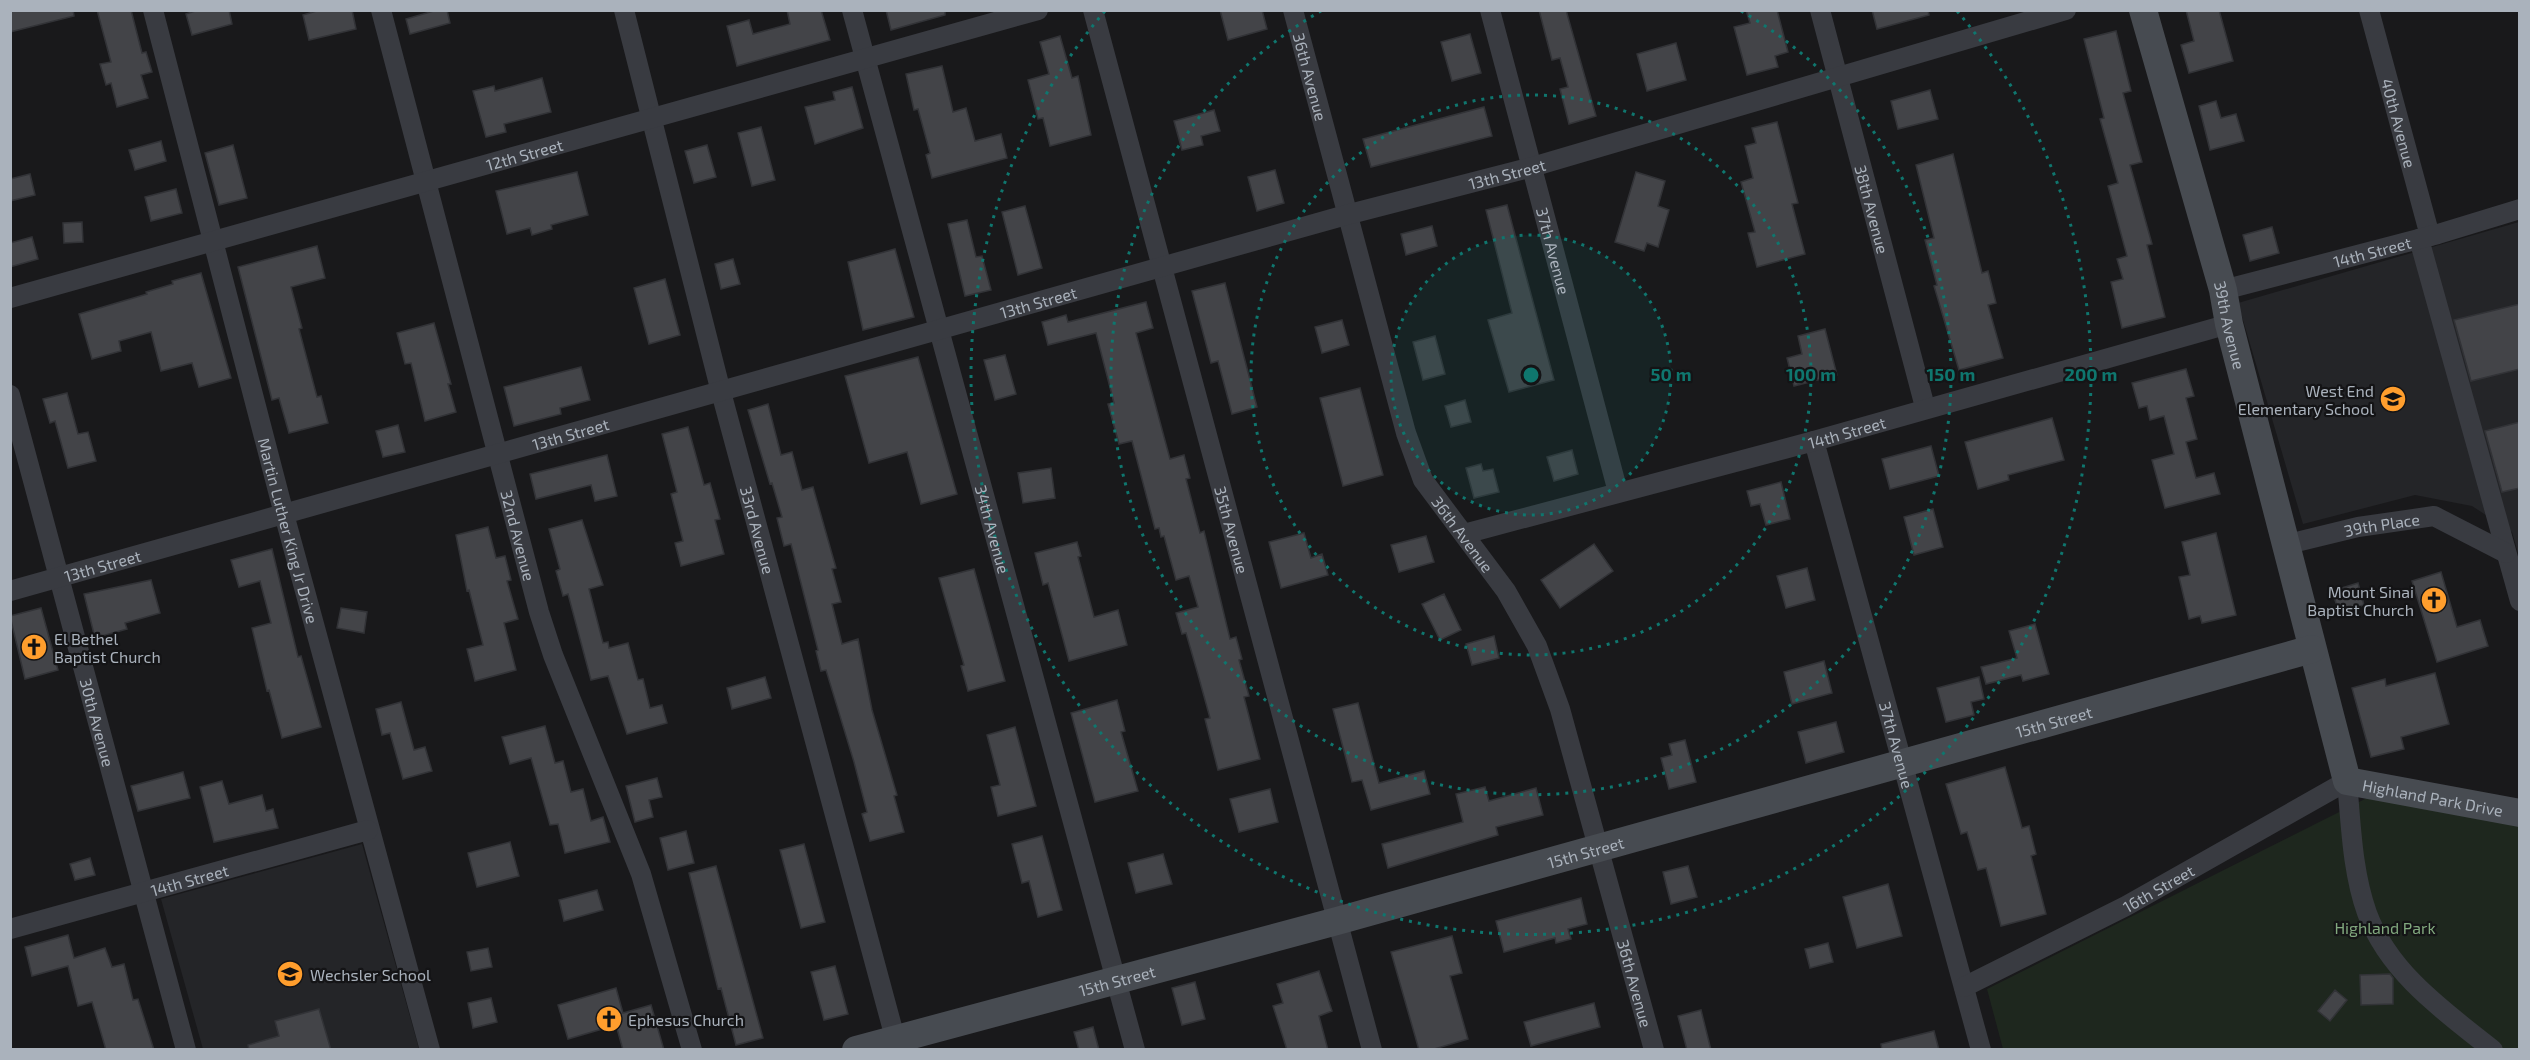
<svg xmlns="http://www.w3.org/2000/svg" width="2530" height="1060" font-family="'Exo 2',sans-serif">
<rect width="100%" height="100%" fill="#19191b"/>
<path fill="#242528" d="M2519 222V556L2512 532 2472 506 2415 495 2303 524 2238 303Z
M362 844 419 1049H203L161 899Z"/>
<path fill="#1e271e" d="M2367 798 2519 826V1049H2003L1987 989Z"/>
<path fill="#434448" stroke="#323337" stroke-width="1.5" d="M10 10H73L74 16 10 32Z
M97 10H131L142 53 146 52 152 72 141 75 148 98 117 107 111 83 106 85 100 64 111 62Z
M198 10H229L232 24 192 35 186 14Z
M320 10H352L356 29 309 40 303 15Z
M437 10H447L450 23 410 34 406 19Z
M787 10H821L830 40 737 66 727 26 749 20 753 34 790 24Z
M886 10H945V15L891 30Z
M1220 10H1262L1267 29 1228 40Z
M1539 10H1566L1596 116 1569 124 1560 89 1568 87 1560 58 1552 60Z
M1746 10H1777L1788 52 1775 56 1778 67 1747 75 1734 27 1750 23Z
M1872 10H1928L1929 15 1877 29Z
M2186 10H2219L2233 61 2189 73 2181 45 2194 41Z
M2116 31 2131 91 2123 93 2142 162 2130 165 2152 244 2147 245 2165 317 2122 328 2111 282 2123 279 2117 259 2127 256 2108 186 2118 183 2100 119 2104 118 2084 39Z
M1470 34 1481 73 1452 81 1441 42Z
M1060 36 1072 78 1078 76 1091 135 1050 146 1043 118 1038 119 1028 80 1049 74 1040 42Z
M1676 43 1686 80 1647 91 1637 54Z
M942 66 953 112 966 108 975 141 1001 134 1007 158 932 178 926 155 930 153 918 109 914 110 906 74Z
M542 78 551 112 504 124 506 132 486 137 473 91 494 86 495 91Z
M852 87 863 128 815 144 805 107 835 100 833 92Z
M1930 90 1938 119 1898 129 1891 101Z
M2216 101 2221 118 2236 114 2244 141 2210 150 2199 106Z
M1484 107 1492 136 1371 167 1363 139Z
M1214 110 1220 131 1201 136 1203 145 1182 150 1174 121Z
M1777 122 1798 203 1792 204 1805 254 1757 267 1748 233 1755 232 1741 182 1753 178 1745 146 1756 143 1752 128Z
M761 127 775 180 752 186 738 133Z
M161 141 166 161 135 170 129 150Z
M233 145 247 198 219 205 205 153Z
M707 145 716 177 694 183 685 151Z
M1953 154 1982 273 1988 271 1996 303 1988 305 2003 358 1959 370 1934 286 1937 285 1925 240 1934 238 1916 165Z
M1275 170 1284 203 1257 211 1248 177Z
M577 172 588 215 551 225 552 229 532 235 530 228 507 234 496 191Z
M1636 172 1665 181 1658 206 1669 210 1658 247 1647 243 1644 251 1615 242Z
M30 174 35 195 10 201V179Z
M176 189 182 213 151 221 145 197Z
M1507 205 1554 380 1509 392 1488 320 1512 313 1486 210Z
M1025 206 1042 268 1018 275 1002 212Z
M967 220 976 257 982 256 991 290 965 296 948 224Z
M82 222 83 242 64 243 63 223Z
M1432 226 1437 246 1406 255 1401 234Z
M2272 227 2279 253 2250 261 2243 235Z
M32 237 38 259 10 267V243Z
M317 246 325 278 291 287 302 328 299 329 317 397 321 396 328 423 289 433 279 398 272 400 238 267Z
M895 249 914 317 863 330 848 262Z
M733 259 740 284 721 289 715 264Z
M201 273 231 378 199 387 192 363 161 371 151 332 119 341 121 351 92 359 79 314 147 294 146 292 173 284 172 281Z
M665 279 680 335 649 344 634 288Z
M1225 283 1257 407 1232 414 1218 361 1211 363 1192 291Z
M1146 302 1153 328 1136 333 1170 459 1184 455 1190 478 1186 479 1200 533 1204 531 1230 639 1236 637 1242 659 1239 660 1249 696 1244 697 1260 759 1218 770 1205 719 1210 718 1197 671 1186 633 1182 634 1176 613 1198 607 1189 576 1176 580 1164 536 1161 537 1159 528 1155 529 1132 441 1119 444 1108 404 1114 403 1096 333 1048 345 1042 322 1066 315 1068 322Z
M2520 304V369L2471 381 2454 320Z
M1342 320 1349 345 1322 353 1315 327Z
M434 323 451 384H448L456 412 425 421 411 363 405 364 397 333Z
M1825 329 1837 375 1794 386 1787 358 1802 354 1798 336Z
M1435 336 1445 374 1423 380 1413 342Z
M1005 355 1016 394 995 400 984 360Z
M918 357 957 494 921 504 907 452 869 463 845 376Z
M581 367 590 400 560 408 561 414 514 426 504 387Z
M2186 369 2194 396 2186 398 2197 439 2186 442 2196 478 2214 473 2220 494 2165 508 2152 460 2174 454 2164 416 2150 420 2147 406 2139 408 2132 383Z
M1360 388 1383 475 1343 486 1320 398Z
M67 393 78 434 88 432 96 461 68 468 55 421 50 423 43 399Z
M1465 400 1471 422 1451 427 1445 406Z
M768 404 781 455 792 452 802 490 813 487 836 568 832 569 841 602 832 604 842 644 858 639 872 710 897 795 894 796 904 832 870 841 862 814 867 812 854 762 826 670 821 671 816 651 818 650 791 544 784 546 777 518 782 517 772 483 770 484 748 410Z
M2052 418 2064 460 2008 475 2009 480 1978 489 1965 442Z
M2520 422V488L2502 492 2485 431Z
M398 425 405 452 383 457 376 431Z
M688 427 704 485 710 483 720 519 715 520 724 554 681 566 675 543 683 541 671 494 677 492 662 434Z
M1931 446 1939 476 1890 489 1882 459Z
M1572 450 1578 474 1554 481 1547 457Z
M607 455 617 496 595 501 591 485 536 499 530 474Z
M1481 464 1483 471 1493 469 1499 492 1474 498 1466 468Z
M1051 468 1055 498 1023 503 1018 473Z
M1781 482 1790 519 1766 525 1760 504 1751 506 1747 491Z
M1933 509 1943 547 1914 555 1904 517Z
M582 520 603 585 589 589 603 643 608 642 609 648 628 643 638 680 643 679 650 708 662 705 667 723 627 734 608 676 591 680 568 594 563 596 556 571 560 569 549 529Z
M488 527 496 558 505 556 511 580 507 581 518 619 504 623 516 670 475 681 467 649 483 645 469 590 467 591 456 535Z
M1304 533 1311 558 1322 554 1328 575 1281 588 1269 542Z
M2216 533 2236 615 2202 623 2200 616 2189 619 2179 577 2190 575 2182 542Z
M1426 536 1434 562 1399 572 1391 545Z
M1077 542 1081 556 1078 557 1094 617 1118 610 1127 645 1069 661 1048 583 1043 585 1035 553Z
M1594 544 1613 571 1560 608 1541 580Z
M272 549 298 657 301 656 321 727 282 738 269 690 267 691 252 628 271 623 260 581 239 587 231 560Z
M1807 568 1815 600 1786 608 1777 576Z
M974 569 1005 681 968 691 961 666 964 665 939 578Z
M2441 572 2457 627 2480 620 2488 646 2437 662 2412 581Z
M151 580 160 613 125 623 127 629 95 638 84 594Z
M2358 583 2364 605 2339 612 2332 591Z
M1444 594 1461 630 1440 640 1422 604Z
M41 608 58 670 25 679 10 616Z
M341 608 367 612 364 633 337 628Z
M2035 624 2049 674 2023 681 2021 675 1986 684 1981 667 2017 658 2009 631Z
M1494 636 1499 658 1472 665 1466 644Z
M1824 661 1832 693 1792 704 1784 672Z
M2435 673 2449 724 2401 737 2404 749 2371 757 2352 688 2385 679 2386 686Z
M765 677 771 698 732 709 727 688Z
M1979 677 1984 699 1971 702 1974 715 1946 722 1937 688Z
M1117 700 1125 731 1121 732 1138 791 1095 802 1071 713Z
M401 702 414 750 425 747 432 771 403 779 390 733 382 735 376 709Z
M1358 703 1379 783 1424 771 1430 794 1371 810 1362 780 1352 782 1333 709Z
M1836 722 1844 752 1806 763 1798 732Z
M545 726 555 763 563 761 571 792 583 789 591 821 603 817 610 842 565 853 558 824 550 825 531 758 510 764 502 737Z
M1015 727 1036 806 998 816 991 787 1000 785 987 735Z
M1685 740 1696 782 1669 789 1661 758 1672 755 1669 744Z
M2005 767 2022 828 2029 826 2036 854 2031 856 2046 914 2001 926 1986 868 1978 870 1967 832 1961 834 1946 784Z
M183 772 190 798 138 811 131 786Z
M657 778 662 797 649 800 653 817 635 822 626 786Z
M222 781 229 804 262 795 266 811 273 809 278 828 214 842 200 787Z
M1485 787 1489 801 1536 788 1543 815 1496 827 1498 835 1388 868 1382 844 1463 822 1456 794Z
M1270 789 1278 822 1239 832 1230 799Z
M686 831 694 863 668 870 660 838Z
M1042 836 1062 910 1038 917 1029 881 1022 883 1012 844Z
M510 842 519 876 477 887 468 853Z
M804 844 825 922 801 928 780 850Z
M1163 854 1172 884 1136 893 1128 863Z
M90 858 95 875 75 880 70 864Z
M716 866 763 1038 736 1045 721 988 718 989 689 873Z
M1688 866 1697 897 1671 904 1663 872Z
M1888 884 1902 936 1857 948 1843 897Z
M597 890 603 910 564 921 559 900Z
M1581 898 1587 924 1568 929 1571 939 1556 943 1555 938 1504 952 1496 921Z
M68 935 74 958 105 948 112 967 124 964 133 1000 138 999 154 1050H106L92 1002 78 1006 68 966 32 976 25 947Z
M1452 936 1462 973 1450 976 1468 1039 1431 1050H1419L1391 952Z
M1828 943 1833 962 1810 968 1805 949Z
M488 948 492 967 471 971 467 952Z
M835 966 848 1014 824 1020 811 972Z
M1319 971 1332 1011 1319 1016 1328 1050H1287L1273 1006 1283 1003 1277 984Z
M2390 974 2393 978V1004L2361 1005 2360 975Z
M1195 982 1205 1019 1182 1025 1172 988Z
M616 988 623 1013 651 1005 664 1050H623L616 1025 568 1039 558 1005Z
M2335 990 2347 1000 2330 1021 2318 1011Z
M491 998 497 1022 473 1028 468 1003Z
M1594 1003 1600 1027 1531 1046 1524 1022Z
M319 1009 331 1050H249L248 1045 279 1036 275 1021Z
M1701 1010 1711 1050H1687L1678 1016Z
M1093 1027 1099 1050H1079L1074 1032Z
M1934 1031 1939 1050H1882L1881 1044Z"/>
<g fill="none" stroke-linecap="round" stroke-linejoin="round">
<g stroke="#393b41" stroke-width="20">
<path id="s1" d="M153 10 284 514 430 1050"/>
<path id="s2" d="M381 10 539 612 553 655 641 874 692 1050"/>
<path id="s3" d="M624 10 721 392 898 1049"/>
<path id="s4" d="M852 10 1135 1050"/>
<path id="s5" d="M1093 10 1372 1050"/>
<path id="s6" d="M1293 10 1406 433 1423 480 1506 591 1537 646 1560 709 1654 1050"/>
<path id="s7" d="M1490 10 1618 492"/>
<path id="s8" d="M1820 10 1925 407"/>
<path id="s9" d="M2369 10 2430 236"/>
<path d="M2419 239 2520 601"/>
<path id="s10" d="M2223 290 2438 234 2520 209"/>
<path id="s11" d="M10 298 1038 10"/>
<path id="s12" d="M10 395 186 1050"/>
<path id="s13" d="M1814 441 1981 1050"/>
<path id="s14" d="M1464 534 1814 441 2229 324"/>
<path id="s15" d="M2288 544 2358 527 2434 516 2506 553"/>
<path id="s16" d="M10 591 1346 215 1532 167 2066 10"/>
<path id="s17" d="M10 929 368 830"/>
<path id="s18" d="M1964 987 2126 906 2347 781C2351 824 2352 871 2367 913 2389 973 2445 1012 2493 1050"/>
</g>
<g stroke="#474b51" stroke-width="28">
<path id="s19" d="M2143 10 2223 290 2229 324 2347 781 2520 813"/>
<path id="s20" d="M856 1050 1337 921 2312 649"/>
</g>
</g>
<circle cx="1531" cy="375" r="140" fill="#0f766e" fill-opacity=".12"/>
<g fill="none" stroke="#0f766e" stroke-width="3" stroke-dasharray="3 6">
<circle cx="1531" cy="375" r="140"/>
<circle cx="1531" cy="375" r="280"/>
<path d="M1741 11A420 420 0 1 1 1321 11"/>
<path d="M1957 11A560 560 0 1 1 1105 11"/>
</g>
<defs>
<symbol id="school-disc" viewBox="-11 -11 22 22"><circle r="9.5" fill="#ff9e2d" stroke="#141416"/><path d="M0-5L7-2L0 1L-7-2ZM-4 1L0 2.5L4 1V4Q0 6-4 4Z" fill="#111"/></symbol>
<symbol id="church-disc" viewBox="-11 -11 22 22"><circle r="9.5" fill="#ff9e2d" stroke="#141416"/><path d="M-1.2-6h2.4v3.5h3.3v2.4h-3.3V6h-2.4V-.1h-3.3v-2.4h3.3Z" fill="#111"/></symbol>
</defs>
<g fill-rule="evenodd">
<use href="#school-disc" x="2378" y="384" width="30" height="30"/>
<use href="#church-disc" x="2419" y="585" width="30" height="30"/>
<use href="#church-disc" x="19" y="632" width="30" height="30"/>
<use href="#school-disc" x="275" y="959" width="30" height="30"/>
<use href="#church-disc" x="594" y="1004" width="30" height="30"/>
</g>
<g text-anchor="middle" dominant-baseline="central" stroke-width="4.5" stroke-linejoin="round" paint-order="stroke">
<g font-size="16" fill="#aab2bc" stroke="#141416">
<text stroke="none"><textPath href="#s6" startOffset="69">36th Avenue</textPath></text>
<text stroke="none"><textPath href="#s9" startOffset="117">40th Avenue</textPath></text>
<text stroke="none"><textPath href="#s11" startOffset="534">12th Street</textPath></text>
<text stroke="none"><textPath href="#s16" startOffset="1554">13th Street</textPath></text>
<text stroke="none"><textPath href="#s8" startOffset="206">38th Avenue</textPath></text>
<text stroke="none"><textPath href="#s7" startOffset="249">37th Avenue</textPath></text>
<text stroke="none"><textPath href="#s10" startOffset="154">14th Street</textPath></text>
<text stroke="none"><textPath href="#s16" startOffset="1068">13th Street</textPath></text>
<text stroke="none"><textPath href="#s19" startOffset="327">39th Avenue</textPath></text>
<text stroke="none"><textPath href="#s14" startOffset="396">14th Street</textPath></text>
<text stroke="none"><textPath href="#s16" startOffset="582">13th Street</textPath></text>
<text stroke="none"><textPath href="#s15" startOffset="96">39th Place</textPath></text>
<text stroke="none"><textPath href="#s4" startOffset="538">34th Avenue</textPath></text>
<text stroke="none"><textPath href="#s5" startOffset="538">35th Avenue</textPath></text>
<text stroke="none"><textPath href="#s1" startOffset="538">Martin Luther King Jr Drive</textPath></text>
<text stroke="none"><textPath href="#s3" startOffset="537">33rd Avenue</textPath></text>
<text stroke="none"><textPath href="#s6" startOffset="555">36th Avenue</textPath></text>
<text stroke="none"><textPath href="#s2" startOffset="543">32nd Avenue</textPath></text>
<text stroke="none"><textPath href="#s16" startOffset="96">13th Street</textPath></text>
<text stroke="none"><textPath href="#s12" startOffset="339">30th Avenue</textPath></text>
<text stroke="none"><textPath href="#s20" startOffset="1242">15th Street</textPath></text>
<text stroke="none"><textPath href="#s13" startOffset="315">37th Avenue</textPath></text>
<text stroke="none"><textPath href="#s19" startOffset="885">Highland Park Drive</textPath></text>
<text stroke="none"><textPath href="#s20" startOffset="756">15th Street</textPath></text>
<text stroke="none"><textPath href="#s17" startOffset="186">14th Street</textPath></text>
<text stroke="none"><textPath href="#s18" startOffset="218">16th Street</textPath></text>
<text stroke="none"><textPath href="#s20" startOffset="270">15th Street</textPath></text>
<text stroke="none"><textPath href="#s6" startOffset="1041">36th Avenue</textPath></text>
</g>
<g font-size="16" fill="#aab2bc" stroke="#141416" text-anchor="start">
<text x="2374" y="390" text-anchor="end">West End<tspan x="2374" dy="18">Elementary School</tspan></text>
<text x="2414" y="591" text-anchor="end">Mount Sinai<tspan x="2414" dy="18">Baptist Church</tspan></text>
<text x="54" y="638">El Bethel<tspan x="54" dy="18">Baptist Church</tspan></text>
<text x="310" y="974">Wechsler School</text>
<text x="628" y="1019">Ephesus Church</text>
</g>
<g font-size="16" fill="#82a97f" stroke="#141416">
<text x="2385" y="927">Highland Park</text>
</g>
</g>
<circle cx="1531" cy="375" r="9" fill="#0f766e" stroke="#141416" stroke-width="3"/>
<g font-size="18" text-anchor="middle" font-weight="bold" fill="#0f766e" stroke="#141416" stroke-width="4.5" stroke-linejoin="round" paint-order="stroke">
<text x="1671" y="381">50 m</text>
<text x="1811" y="381">100 m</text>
<text x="1951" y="381">150 m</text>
<text x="2091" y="381">200 m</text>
</g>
<rect width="2530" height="1060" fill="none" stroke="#aab2bc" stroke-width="24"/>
</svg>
